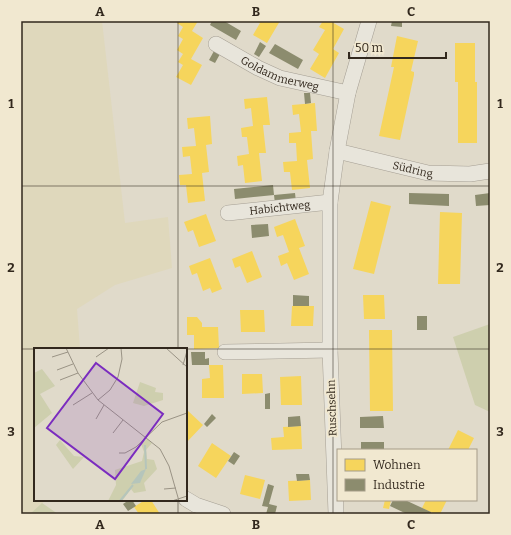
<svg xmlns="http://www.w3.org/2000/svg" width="511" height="535" font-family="Bitter,serif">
<rect width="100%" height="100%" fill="#e0daca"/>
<path fill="#dfd8bc" d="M21 21H102L125 223 168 217 172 268 115 285 77 309 80 349H35V500H46L30 514H21Z"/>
<path fill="#cecfae" d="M490 324V412L475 405 453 337Z
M42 503 58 514H30Z"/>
<path fill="#f6d55c" d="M179 21H198L192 31 203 38 191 59 202 65 191 85 176 77 183 65 178 62 183 54 177 50 183 39 178 36 183 27 177 23Z
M255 21H280L267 43 253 35 260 23Z
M323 21H330L344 29 333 49 339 53 325 78 310 69 319 54 313 50 325 30 319 27Z
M397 36 418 41 411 71 414 72V75L400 140 379 136 394 67H391Z
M455 43H475V82H477V143H458V82H455Z
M267 97 270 125H263L266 153H259L262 181 245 183 243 165 238 166 237 156 249 154 247 137H242L241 128 253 126 251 108 245 109 244 99Z
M315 103 317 131H311L313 159 307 160 310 188 292 190 290 172H284L283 162 297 161 296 143H289V133L301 132 299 114 293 115 292 105Z
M210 116 212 144 206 145 209 172 202 173 205 201 188 203 186 185H180L179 175 192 174 190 156 183 157 182 147 196 146 194 128 188 129 187 118Z
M371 201 391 206 374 274 353 269Z
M440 212 462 213 460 284H438Z
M206 214 216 241 199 247 193 230 188 232 184 222Z
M295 219 305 246 299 248 309 274 294 280 287 263 281 266 278 256 289 252 283 235 277 237 274 227Z
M252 251 262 277 247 283 240 266 235 268 232 259Z
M210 258 222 289 212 293 210 288 203 291 197 273 192 275 189 266Z
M363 295H384L385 319H364Z
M292 306H314L313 326H291Z
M240 310H264L265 332H241Z
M187 317H197L202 323V327H218L219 348 194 349V335H187Z
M369 330H392L393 411H370Z
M209 365H223L224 398H202V379L210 378Z
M242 374H262L263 393 242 394Z
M301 376 302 405H281L280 377Z
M186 409 203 425 186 443Z
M301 426 302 449 272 450 271 438 284 437 283 427Z
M458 430 474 438 468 450H448Z
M212 443 231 456 216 478 198 466Z
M245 475 265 480 260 499 240 494Z
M310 480 311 500 289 501 288 481Z
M145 500H151L160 514H139L134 507Z
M385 500H391L389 509 383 508Z
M426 500H447L440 514H435L422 508Z"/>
<path fill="#8c8c6e" d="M212 21H224L241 31 236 40 210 25Z
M392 21H402V27L391 26Z
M260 42 266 46 259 57 254 54Z
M275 44 303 60 298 69 269 53Z
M214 51 220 54 215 63 209 60Z
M304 93H310L311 103 305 104Z
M273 185 274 195 295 193 296 202 275 204 274 195 235 199 234 189Z
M409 193 449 194V206L409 204Z
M490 193V205L476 206 475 195Z
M268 224 269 236 252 238 251 225Z
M293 295 309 296V306H293Z
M417 316H427V330H417Z
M191 352H205V359L209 358V365H192Z
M270 393V409H265V394Z
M212 414 216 418 207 427 204 424Z
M300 416 301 426 288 427V417Z
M383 416 384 428H360V417Z
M361 442H384V450H361Z
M234 452 240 456 234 465 228 461Z
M296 474H309L310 480 297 481Z
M268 484 274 486 269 504 277 506 275 514H266L268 507 262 506Z
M129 500H132L136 506 128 511 123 504Z
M393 500H405L431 512V514H407L390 506Z"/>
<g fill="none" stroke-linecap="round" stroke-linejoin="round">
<defs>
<g id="minor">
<path id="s1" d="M216 44 258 68 280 78 348 93"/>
<path id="s2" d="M337 151 428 173 470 174 490 171"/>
<path id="s3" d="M228 213 330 202"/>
<path d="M225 352 330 350"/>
<path d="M186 499 196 505 223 514"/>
<path d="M336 514 330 350V202L337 151 348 93 369 21"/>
</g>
</defs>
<use href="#minor" stroke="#a59f94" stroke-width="16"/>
<use href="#minor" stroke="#e8e5db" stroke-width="15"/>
</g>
<path fill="none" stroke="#32281d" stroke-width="1" stroke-opacity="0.55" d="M178 21V349M333 21V514M21 186H490M21 349H35M186 349H490M178 500V514"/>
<g text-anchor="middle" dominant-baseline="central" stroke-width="4" stroke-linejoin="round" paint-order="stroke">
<g font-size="11" fill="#32281d" stroke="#f1e8d0">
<text stroke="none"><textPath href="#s1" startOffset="71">Goldammerweg</textPath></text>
<text stroke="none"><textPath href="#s2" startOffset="78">Südring</textPath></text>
<text stroke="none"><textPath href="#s3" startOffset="52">Habichtweg</textPath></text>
<text transform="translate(332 408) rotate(-92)">Ruschsehn</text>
</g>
</g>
<g transform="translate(34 348)">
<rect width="153" height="153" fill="#e0daca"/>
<path d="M8 21 21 38 6 46 18 65 0 80V25ZM106 34 122 40 121 44 129 45V52L110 58 99 55ZM113 91 118 95 112 102 113 111 120 112 123 121 110 135 112 143 100 145 97 141 88 153H74L82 137 81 122 108 113 110 104 107 96ZM26 92 40 108 50 109 39 121 22 97Z" fill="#cecfae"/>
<path d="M112 121 106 135 97 136 107 123Z" fill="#b5c5bb"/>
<path fill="none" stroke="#b5c5bb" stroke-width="2" d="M111 97 112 121M86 153 99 137"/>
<path fill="none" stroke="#9a9385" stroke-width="1" d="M32 0 44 25 64 52 126 101 135 118 145 153M132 0 153 19M18 9 34 4M62 9 75 0M149 17 153 3M23 22 39 16M26 32 44 25M64 52 76 42 84 29 88 11 87 0M39 57 58 45M62 71 70 57M79 85 89 72M85 105H91L102 99 128 74 153 65M130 141 142 140M138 153 153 148"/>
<path fill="#7b2cbf" fill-opacity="0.15" stroke="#7b2cbf" stroke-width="2" d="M62 15 129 66 81 131 13 80Z"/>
<rect width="153" height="153" fill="none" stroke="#32281d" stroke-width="2"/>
</g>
<rect width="511" height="535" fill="none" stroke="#f1e8d0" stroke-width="44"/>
<rect x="337" y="449" width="140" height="52" fill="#f1e8d0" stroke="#a59b88"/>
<rect x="345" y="459" width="20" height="12" fill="#f6d55c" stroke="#a59b88"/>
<text x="373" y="469" font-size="12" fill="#32281d">Wohnen</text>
<rect x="345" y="479" width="20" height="12" fill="#8c8c6e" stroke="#a59b88"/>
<text x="373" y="489" font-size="12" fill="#32281d">Industrie</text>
<path d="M349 52v6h97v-6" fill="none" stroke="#32281d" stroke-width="2"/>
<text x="355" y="52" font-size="12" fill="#32281d" stroke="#f1e8d0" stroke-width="3" paint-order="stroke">50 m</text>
<rect x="22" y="22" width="467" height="491" fill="none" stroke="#32281d" stroke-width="1.5"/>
<g font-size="13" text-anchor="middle" font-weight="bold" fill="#32281d">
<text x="100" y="16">A</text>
<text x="256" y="16">B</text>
<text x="411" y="16">C</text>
<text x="11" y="108">1</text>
<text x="500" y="108">1</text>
<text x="11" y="272">2</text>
<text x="500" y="272">2</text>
<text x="11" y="436">3</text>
<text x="500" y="436">3</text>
<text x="100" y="529">A</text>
<text x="256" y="529">B</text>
<text x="411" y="529">C</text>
</g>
</svg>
